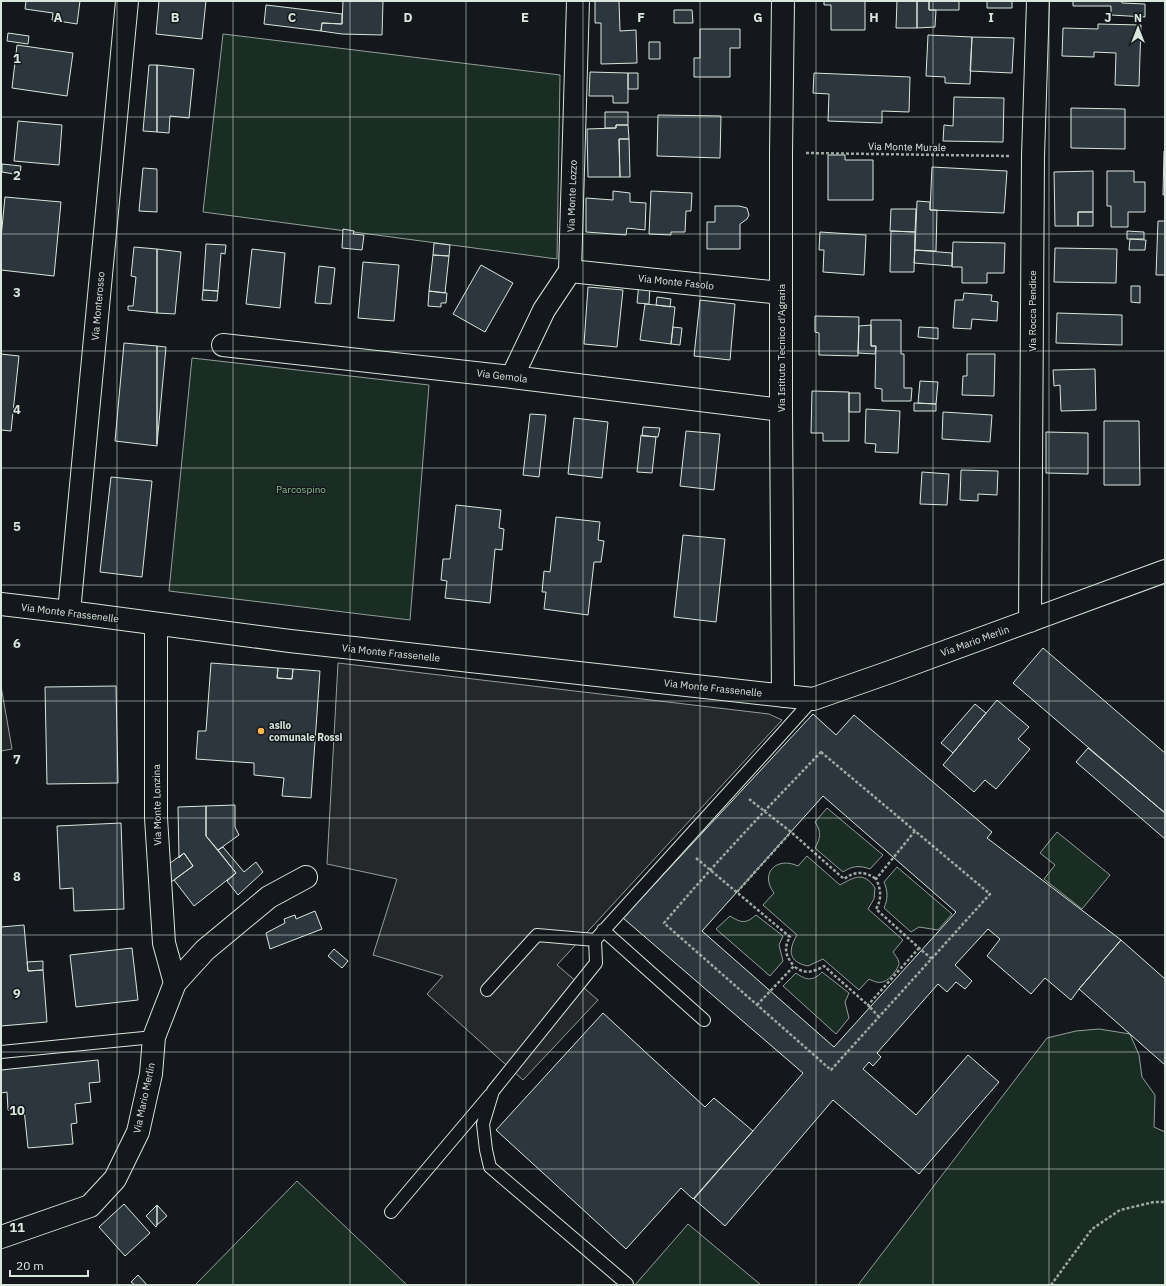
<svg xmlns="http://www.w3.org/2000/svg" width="1166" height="1286" font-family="'IBM Plex Sans',sans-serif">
<rect width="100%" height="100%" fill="#14181c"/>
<path fill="#1a2d24" stroke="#939e99" d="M223 34 560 75 557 259 203 212Z
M192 358 429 385 410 620 169 591Z
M827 808 883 855 870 869C859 865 852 866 843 872L815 848C820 839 822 832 815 822Z
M1057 832 1110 875 1082 909 1044 879 1055 865 1040 853Z
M807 856 840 885C854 877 864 871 875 888L874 899 868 909 903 940 893 952C896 956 899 960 899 964 898 967 896 971 894 973 886 983 880 985 869 979L859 990 823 959 808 966C788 962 788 950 797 935L763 905 774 893C759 873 777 856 798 866Z
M897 867 952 914 938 930 919 927 911 932 884 908C888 899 888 891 884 882Z
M756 915 783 936 779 945 783 961 770 976 716 929 730 916C741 923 746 924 756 915Z
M822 972 849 993 845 1002 849 1018 836 1034 783 986 796 973C807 981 813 981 822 972Z
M1099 1029 1130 1034 1139 1055 1142 1077 1155 1095 1154 1127 1165 1132V1285H858L1047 1038 1076 1031Z
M297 1181 407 1285H195Z
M688 1224 761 1285H635Z"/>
<path fill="#24282b" stroke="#939e99" d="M338 663 769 714 782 720 557 965 598 1000 523 1080 427 994 443 976 373 955 397 879 327 864Z
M1 686 12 749 1 751Z"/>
<path fill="#2c363c" stroke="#d8e6dc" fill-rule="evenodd" d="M26 1H80L77 24 52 20 53 13 25 9Z
M159 1H206L202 39 156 34Z
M343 1H383L382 35 342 34 321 31 322 23 342 24Z
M595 1H619L620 31 636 30 637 63 601 64V23H595Z
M824 1H865V30H831V5H824Z
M897 1H917V28H896Z
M917 1H929V10H936L935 27 917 28Z
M929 1H959V10H929Z
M987 1H1012V8H987Z
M1073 1H1121L1122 3 1145 4V17L1111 15V6H1073Z
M266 5 342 14V24L322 23 321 31 264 24Z
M674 10H692L693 23H674Z
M1098 24 1141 25 1139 86 1115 85 1116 53 1094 52V57L1062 56 1063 28 1098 29Z
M700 29H740V48H730V77H694V58H700Z
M8 33 29 36 28 44 7 41Z
M928 35 972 37 970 84 945 83V77L926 76Z
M972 37 1014 38 1012 73 970 71Z
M649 42H660V59H649Z
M17 45 73 53 67 96 12 88Z
M149 65H157V132L143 131Z
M157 65 194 69 189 118 170 116 169 133 157 132Z
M590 72 628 73V103H613V96H589Z
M628 73H638V89H628Z
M814 73 910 77 909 112 882 111V123L828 121 829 94 813 93Z
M954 97 1004 98 1003 142 943 141 944 125 953 126Z
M1071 108 1125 109V149L1071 148Z
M605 112H628V125H616V128H605Z
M658 115 721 116 720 158 657 156Z
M18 121 62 125 59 165 14 161Z
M616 125H628L629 139H619L620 177H588L587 129 616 128Z
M619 139H629L630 177H620Z
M1164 151H1165V195H1163Z
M828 155H845V160H873V200H828Z
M2 164 21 166 20 175 2 172Z
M932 167 1007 171 1004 213 930 210Z
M143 168 157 169V212L139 211Z
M1093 171V212H1078V226H1055L1054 172Z
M1107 171H1134V182H1145V212H1128V227H1111V206H1107Z
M613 191 630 193V202L646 203 645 230 627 228 626 235 586 232V198L613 200Z
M651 191 692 193 691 211H686L685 232H671V235L649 234Z
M5 197 61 202 54 276 1 270V238Z
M917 201 930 202V210H937L936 251 915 250Z
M715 206H739L747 208 749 215 747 219 740 224V249H707V222H715Z
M891 209H916L915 232 890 231Z
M1078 212H1093V226H1078Z
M1158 221H1165V275H1156Z
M343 229 354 231 353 234 364 235 362 250 342 248Z
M891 231 915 232 914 272H890Z
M1127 231 1144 232V239H1127Z
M820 232 866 235 864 275 823 272 824 250H819Z
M1130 239 1146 240 1145 250H1129Z
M953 242 1005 243 1004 273H987V283H962V267H952Z
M434 243 450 245 449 256 433 255Z
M206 244 226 245 225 254 221 253 218 291 203 290Z
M134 247 157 249V313L128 310V306H133L136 277 131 276Z
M1055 248 1117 249 1116 283 1054 282Z
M157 249 181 252 175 314 157 313Z
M252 249 285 253 280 308 246 304Z
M915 250 952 253V266L914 263Z
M433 255 449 256 445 293 429 291Z
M363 262 399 265 394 321 358 318Z
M481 265 513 283 485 332 453 314Z
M319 266 335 268 331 304 315 303Z
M639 283 650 285 649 304 637 303Z
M1131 286H1140V303L1131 302Z
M588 287 623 290 617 347 584 344Z
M203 290 218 291 217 301 202 300Z
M429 291 447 293 446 303H441V307L428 306Z
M964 293 992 295 991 301 998 302 997 321 972 319 971 329 953 328 955 300H963Z
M657 297 671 299 670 307 656 305Z
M700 300 735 304 730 360 694 356Z
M645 304 675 307 671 344 640 340Z
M1057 313 1122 315V345L1056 343Z
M815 316 859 317 858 356 819 355V333L815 332Z
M871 320H901V354H904V388H912L911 401H882V389L875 388 876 346H871Z
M871 325V346H876L875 354 858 353 859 326Z
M673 327 682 328 680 345 671 344Z
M919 327 938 328V339L918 337Z
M124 343 157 346V446L115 441Z
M157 346 166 347 157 444Z
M1 354 19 356 11 431 1 430Z
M967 354H995L994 396 962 395 963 376H967Z
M1095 369 1096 410 1061 411 1060 385 1054 386 1053 370Z
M920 381 938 382 936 404 918 403Z
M812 391 849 392V441H823V433H811Z
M849 393H860V412H849Z
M914 403 936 404V411H914Z
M866 409 900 411 898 453 875 452 876 444 865 443Z
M943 412 992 415 990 442 942 439Z
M530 414 546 415 539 477 523 475Z
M574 418 608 422 602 478 568 474Z
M1104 421H1139L1140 485H1104Z
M643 427 660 428 658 437 642 436Z
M686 431 720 434 714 490 680 486Z
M1046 432 1088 433V474L1046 473Z
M641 435 656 437 652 473 637 472Z
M961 470 998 471 997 495 978 494V501L960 500Z
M922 472 949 474 947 505 920 504Z
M111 477 152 481 142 577 100 572Z
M456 505 501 510 499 528 504 529 502 550 495 549 490 603 445 598 447 581 441 580 443 559H450Z
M556 517 600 522 598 540 604 541 601 562H594L588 615 544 609 546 592H542L544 571 550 572Z
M683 535 725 539 716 622 674 617Z
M1043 648 1165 753V813L1013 683Z
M211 663 278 668 277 678 292 679 293 669 320 671 311 798 282 796 284 778 254 775V763L196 759 198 731H206Z
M278 668 293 669 292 679 277 678Z
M116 686 118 783 47 784 45 687Z
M997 700 1029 727 1018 739 1030 749 996 789 985 780 974 792 943 765Z
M975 704 986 713 953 753 941 743Z
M813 714 836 735 854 715 992 832 987 838 1121 940 1079 989 1071 1000 1045 978 1031 994 987 956 1000 939 988 929 955 965 972 981 965 989 956 982 947 992 938 984 877 1053 881 1057 873 1066 869 1062 863 1069 916 1115 968 1055 999 1082 919 1174 833 1100 725 1226 694 1199 803 1073 623 918ZM823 796 956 912 834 1047 702 931Z
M1088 748 1165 813V839L1076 762Z
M235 805V827L239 835 218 850 206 836V806Z
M206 806V836L236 873 194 906 174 880 193 866 184 853 179 858 178 807Z
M121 823 124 909 74 911 73 888 60 889 57 826Z
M223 847 244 872 256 862 263 872 238 895 227 881 236 873 218 850Z
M184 853 193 866 163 888 162 869Z
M315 911 322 929 270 949 266 933 285 923 284 919 295 915 296 919Z
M24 925 28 971 43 970 47 1022 1 1026V927Z
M1121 940 1165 979V1065L1079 989Z
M132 948 138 1000 76 1007 70 955Z
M334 949 348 961 342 968 328 956Z
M43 961V970L28 971 27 962Z
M603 1013 705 1107 714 1098 753 1131 693 1199 681 1188 626 1249 496 1130Z
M98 1060 100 1082 89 1083 91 1102 75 1104 77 1123 71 1124 73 1144 28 1148 24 1109 8 1110 7 1092 1 1093V1070Z
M124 1204 150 1233 125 1256 99 1227Z
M157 1205 167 1216 157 1225Z
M157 1205V1225L156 1227 146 1216Z
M138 1275 147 1285H135L131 1282Z"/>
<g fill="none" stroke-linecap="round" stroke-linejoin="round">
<defs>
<path id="lane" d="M603 930 704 1020
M595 940 596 963 493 1091 483 1124 486 1150 490 1167 627 1284
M487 990 537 935 595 940 779 737 813 699
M1 1052 154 1037
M391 1212 490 1095"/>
<path id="street" d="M570 271 781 293
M223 345 512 377 781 410
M512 377 544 310 570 271 578 1
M1 604 69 612 290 641 813 699 890 672 1165 571
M69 612 127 1
M1030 621 1033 156 1038 1
M156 624V818L164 943 175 983
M783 696 781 410V153L783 1
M1 1237 90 1206 115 1179 138 1132 151 1074 154 1037 175 983 205 950 269 897 306 877"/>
</defs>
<use href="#lane" stroke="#d8e6dc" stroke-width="14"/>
<use href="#street" stroke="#d8e6dc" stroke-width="24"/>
<path stroke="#9da8a2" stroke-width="2.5" stroke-dasharray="3 2" stroke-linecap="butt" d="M806 153 1009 156
M821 752 990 894 831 1070 664 923C714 864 767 808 821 752Z
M749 799 791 832 844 879C855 871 865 871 876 879
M915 831 876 879C881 889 882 899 876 909L919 948 932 959
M696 858 790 937C783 948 786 957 794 966
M737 892 791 832
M757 1005 794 966C804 975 814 972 824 966L870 1007
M879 1017 868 1005 919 948
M1051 1285 1092 1229 1120 1210 1154 1202H1165"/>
<use href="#lane" stroke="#14181c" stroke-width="12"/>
<use href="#street" stroke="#14181c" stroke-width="22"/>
</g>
<path fill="none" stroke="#d8e6dc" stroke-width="1" stroke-opacity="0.55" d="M117 1V1285M233 1V1285M350 1V1285M466 1V1285M583 1V1285M700 1V1285M816 1V1285M933 1V1285M1049 1V1285M1 117H1165M1 234H1165M1 351H1165M1 468H1165M1 585H1165M1 701H1165M1 818H1165M1 935H1165M1 1052H1165M1 1169H1165"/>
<circle fill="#ffb74d" stroke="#14181c" stroke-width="1.5" cx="261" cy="731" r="4"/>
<g text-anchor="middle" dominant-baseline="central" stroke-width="3" stroke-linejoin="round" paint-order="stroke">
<g font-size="10" fill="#d8e6dc" stroke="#14181c">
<text transform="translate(907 147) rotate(1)">Via Monte Murale</text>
<text transform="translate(572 196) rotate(-88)">Via Monte Lozzo</text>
<text transform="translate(676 282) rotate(6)">Via Monte Fasolo</text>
<text transform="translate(98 306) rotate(-85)">Via Monterosso</text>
<text transform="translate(1032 311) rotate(-90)">Via Rocca Pendice</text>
<text transform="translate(781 348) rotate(-90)">Via Istituto Tecnico d'Agraria</text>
<text transform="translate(502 376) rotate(7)">Via Gemola</text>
<text transform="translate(70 613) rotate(7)">Via Monte Frassenelle</text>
<text transform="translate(975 641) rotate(-20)">Via Mario Merlin</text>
<text transform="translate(391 653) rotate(6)">Via Monte Frassenelle</text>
<text transform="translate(713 688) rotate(6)">Via Monte Frassenelle</text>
<text transform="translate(157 805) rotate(-91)">Via Monte Lonzina</text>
<text transform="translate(144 1098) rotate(-78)">Via Mario Merlin</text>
</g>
<g font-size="10" fill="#8ac095" stroke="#14181c">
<text x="301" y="489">Parcospino</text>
</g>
<g font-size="10" font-weight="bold" fill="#d8e6dc" stroke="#14181c" text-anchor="start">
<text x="269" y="725">asilo<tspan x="269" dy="12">comunale Rossi</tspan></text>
</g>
</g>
<g font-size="13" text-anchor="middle" font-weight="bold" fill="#d8e6dc" stroke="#14181c" stroke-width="3" stroke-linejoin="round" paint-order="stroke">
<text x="58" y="22">A</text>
<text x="175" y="22">B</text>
<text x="292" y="22">C</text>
<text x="408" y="22">D</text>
<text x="525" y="22">E</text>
<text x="641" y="22">F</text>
<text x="758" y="22">G</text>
<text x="874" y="22">H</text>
<text x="991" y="22">I</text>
<text x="1108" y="22">J</text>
<text x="17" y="63">1</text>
<text x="17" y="180">2</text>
<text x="17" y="297">3</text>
<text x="17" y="414">4</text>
<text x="17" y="531">5</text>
<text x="17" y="648">6</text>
<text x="17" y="764">7</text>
<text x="17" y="881">8</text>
<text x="17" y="998">9</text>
<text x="17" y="1115">10</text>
<text x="17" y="1232">11</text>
</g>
<rect width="1166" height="1286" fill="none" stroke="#d8e6dc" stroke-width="4"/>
<g transform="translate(1138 28)" stroke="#14181c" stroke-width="3" paint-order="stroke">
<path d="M0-3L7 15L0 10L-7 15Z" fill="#d8e6dc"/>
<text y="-6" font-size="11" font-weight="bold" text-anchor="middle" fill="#d8e6dc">N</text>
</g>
<path d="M10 1270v6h78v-6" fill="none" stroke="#d8e6dc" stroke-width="2"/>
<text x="16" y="1270" font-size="12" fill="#d8e6dc" stroke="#14181c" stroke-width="3" paint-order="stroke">20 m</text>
</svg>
